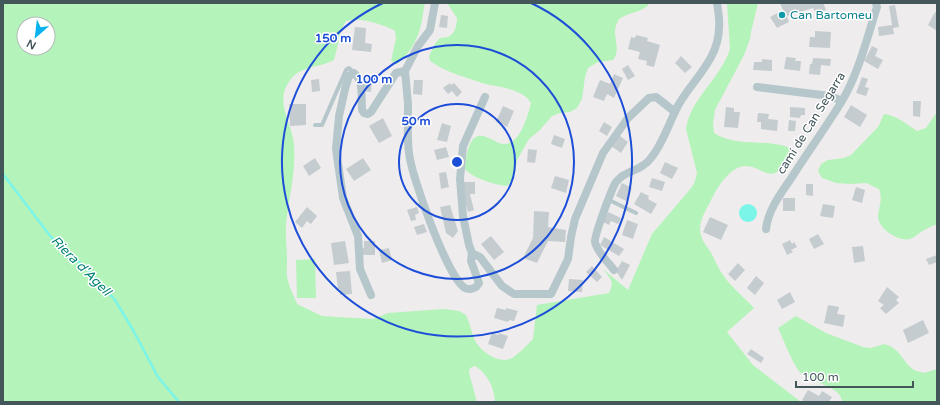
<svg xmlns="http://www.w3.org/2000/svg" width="940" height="405" font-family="'Varela Round',sans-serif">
<rect width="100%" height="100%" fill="#efeced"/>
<path fill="#b4f3b9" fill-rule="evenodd" d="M3 3H425C423 10 423 17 421 25 418 39 409 55 397 64L391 61 396 38 395 31C382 24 360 17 346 21L342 28 334 60C315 70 297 64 286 87 277 106 293 126 294 145 296 172 289 197 286 224 285 235 287 248 287 260 287 267 286 275 288 281 290 289 294 296 297 304L322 316 336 317 373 319 388 313 444 309 459 311 466 315C470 324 472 335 477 344 484 353 498 363 510 359 516 357 528 344 533 339L537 305 609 293C615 282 610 278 603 269L628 290 652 234 692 187 695 181 697 173 686 129C690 99 721 78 730 49L727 3H758L751 32 750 39 744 55 715 110 713 125 714 133C737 148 766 138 790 148 788 156 785 169 775 173 765 177 754 162 740 167 728 171 718 186 712 198 708 207 700 218 700 229 700 238 705 244 710 251 715 259 717 267 723 275 731 287 744 297 754 308L727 332 753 365 801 402H495C494 387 488 374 475 366L470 368 469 373 477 402H3ZM24 24H48V48H24Z
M447 3H650C644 12 629 12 619 19 617 23 615 27 615 31 615 42 620 51 613 60L598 62 588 68 585 77 582 99 577 108 570 112 560 113 552 116 540 130 529 139 517 160 514 179 507 186C495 185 472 178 465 169 466 160 467 142 476 137 484 132 495 143 503 144 520 146 528 115 531 103 523 88 496 87 482 83 465 77 445 72 430 61L429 56C432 51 434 43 439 39 441 37 445 38 448 37 455 34 457 25 457 18Z
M937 112V224C930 227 923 230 918 234 915 236 914 238 910 239 899 242 878 229 878 216 879 206 883 199 879 189L866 183 850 184 836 183 822 178 818 171 821 164 828 160 844 158 851 155 878 127 884 114C898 116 906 124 917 131L926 128Z
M315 259 316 298H297L296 260Z
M796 316 826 333 863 347 870 348 885 344 892 347 898 352 908 365 914 370 924 373 937 369V402H842C842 387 814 383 803 375 794 369 783 338 778 328Z"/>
<path fill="#7cf5e9" d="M739 213a9 9 0 1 1 18 0a9 9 0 1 1-18 0Z"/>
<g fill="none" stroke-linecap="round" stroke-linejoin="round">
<path stroke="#7cf5e9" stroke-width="2.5" d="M3 174 51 237 88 270 115 300 133 330 158 377 179 402"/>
</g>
<path fill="#c5ccd0" d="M780 3H807L808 4 823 3 826 10 816 14 813 8 787 16 789 22 777 28 770 17 783 10Z
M895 5 899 27 893 28 894 34 879 36 878 27 892 25 889 6Z
M935 12 937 13V31L928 25Z
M441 15 448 16 447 28 439 27Z
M355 27 366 28 365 43 372 44 371 52 352 50Z
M815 31 831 32 830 48 809 47 810 37H815Z
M636 35 648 38 647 41 660 45 654 67 646 65 647 61 638 59 640 52 628 49 631 37 635 38Z
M872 46 878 49 875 56 883 60 878 69 864 61Z
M681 56 692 67 685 73 675 63Z
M786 57 796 58 795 61H801L800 71 784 69Z
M813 58 831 59 830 66 821 65 820 75 809 74 810 64H812Z
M762 59 772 60V71L753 70 754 62H762Z
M628 65 635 76 628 80 622 69Z
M614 74 623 78 614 98 607 94 604 101 593 97 600 80 610 84Z
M365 77 372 78 371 92 364 91Z
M862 77 868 79 865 87 869 88 866 96 856 93Z
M319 79 320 91 312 92 311 80Z
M414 80H423L422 95 413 94Z
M450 83 451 85 454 83 462 92 457 97 452 91 448 94 443 88Z
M913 101H921L920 117 913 116Z
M289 104H306V125L290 126Z
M851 105 867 115 860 127 844 117Z
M503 106 514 111 507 127 496 122Z
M726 107 734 108V112H740L738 128 724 127Z
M790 107 805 108V115H801L800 118 790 117Z
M758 113 769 114 768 119 778 120 777 131 761 129V122H757Z
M383 118 392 136 379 143 369 126Z
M789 120 796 121 795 131H788Z
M604 122 612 127 607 136 599 131Z
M442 123 451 126 447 142 437 140Z
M554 135 565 139 562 148 551 144Z
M619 135 628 142 621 153 611 146Z
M446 147 449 157 437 160 434 150Z
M528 149 537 150 535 163 527 162Z
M315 158 321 168 309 176 303 166Z
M363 158 371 170 354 181 346 169Z
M665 162 678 168 672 179 660 173Z
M446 172 449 187 441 189 439 173Z
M555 176 569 180 566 193 551 188Z
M652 178 665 182 662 191 649 187Z
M463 182H475V194H470L474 210 468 212 463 194Z
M622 183 632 188 626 201 616 196Z
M806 184H813V196L806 195Z
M856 187 865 190 862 203 852 200Z
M641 192 649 196 648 199 657 204 651 214 634 204Z
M783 198H795V211H783Z
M823 204 835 206 833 218 820 216Z
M450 205 458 231 453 238 446 233 440 207Z
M307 207 317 216 311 224 307 221 302 228 295 222Z
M417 207 419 213 415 215 416 220 411 221 407 210Z
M534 211 549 212 548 227 566 230 565 242 548 241 537 263 523 258 533 238Z
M608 212 621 218 618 224 611 221 609 225 603 222Z
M710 217 728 225 721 240 703 232Z
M627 220 638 224 633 239 622 235Z
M424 224 427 232 417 235 414 227Z
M818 234 824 244 814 249 809 239Z
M491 236 504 252 494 260 481 244Z
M604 237 624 249 619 256 600 245Z
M790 240 792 244 794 242 797 247 791 250 793 252 787 255 782 244Z
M345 241 349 263 334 265 331 243Z
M364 241H375V255H362L361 248H364Z
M863 246 865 261 854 263 852 247Z
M389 248 392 260 382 263 379 250Z
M937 255V262L929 265 926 259Z
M622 261 630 265 622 280 616 271Z
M738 263 745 270 735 281 728 274Z
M592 266 602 277 597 282 586 272Z
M350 271 352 294 340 295V289H338L336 272Z
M756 276 764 283 755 295 747 288Z
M569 279 583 280 582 292 568 291Z
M887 287 899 297 896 300 899 303 886 314 880 308 884 305 878 301Z
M790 292 795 302 782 309 777 300Z
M828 305 839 307 837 314 845 315 843 327 824 323Z
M497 308 506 310V308L518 311 514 321 509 320 508 322 494 318Z
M923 320 929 333 908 343 903 330Z
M492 333 498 335 499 333 508 336 503 349 488 344Z
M751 349 764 358 761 363 747 354Z
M808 390 819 396 822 391 832 397 829 402H805L802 400Z"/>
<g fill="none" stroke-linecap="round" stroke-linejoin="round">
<path stroke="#b5c7cb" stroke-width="4" d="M315 125H322L346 70 349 68 354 73
M609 200 636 213"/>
<path stroke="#b5c7cb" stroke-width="8" d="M405 71C406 82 407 93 408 104 408 121 407 137 409 153 411 175 448 279 465 288 468 290 473 289 476 287L479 283 471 261 472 253
M405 71 418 46 430 30 435 3
M757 87 830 96 842 101
M766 229C768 210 781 193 792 177 808 152 826 127 842 101 859 72 867 38 877 7L876 3
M472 253 480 257 502 286 514 294H551L568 259 571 237 575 219 603 153 628 118 649 98 656 97 675 112
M472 253 469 245 463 216 460 179 463 146 485 97
M614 270C608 262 597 252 595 242 594 236 612 188 616 182 617 181 620 178 621 177 631 170 643 169 651 158 664 142 669 122 679 104 694 78 719 59 719 27 720 19 718 11 717 3
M371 295 360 269 358 236 343 198 336 149 339 116 345 89 349 76 354 73C364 81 361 98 362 110L364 113 368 114 371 112 396 73 405 71"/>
</g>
<g fill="none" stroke="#1d4ed8" stroke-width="2">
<circle cx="457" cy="162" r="58"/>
<circle cx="457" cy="162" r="117"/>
<path d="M531 3A175 175 0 1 1 383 3"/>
</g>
<circle fill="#0f9aa8" stroke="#fff" stroke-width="1.5" cx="782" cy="15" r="4"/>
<g text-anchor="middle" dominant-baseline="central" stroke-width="3" stroke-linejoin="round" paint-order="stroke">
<g font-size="12" fill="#0d838f" stroke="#fff" text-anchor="start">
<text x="790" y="15">Can Bartomeu</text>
</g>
<g font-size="12" fill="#43575b" stroke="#fff">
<text transform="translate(811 123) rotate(-58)">camí de Can Segarra</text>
</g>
<g font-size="13" font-style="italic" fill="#058174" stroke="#fff">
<text transform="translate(81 266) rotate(45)">Riera d'Agell</text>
</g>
</g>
<circle cx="457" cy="162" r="6" fill="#1d4ed8" stroke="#fff" stroke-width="2"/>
<g font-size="12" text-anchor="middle" font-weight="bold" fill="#1d4ed8" stroke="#fff" stroke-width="3" stroke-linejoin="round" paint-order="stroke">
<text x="333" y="42">150 m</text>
<text x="374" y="83">100 m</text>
<text x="416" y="125">50 m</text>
</g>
<rect width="940" height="405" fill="none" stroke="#43575b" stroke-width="8"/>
<g transform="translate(36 36) rotate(208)"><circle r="19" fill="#ffffff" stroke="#b4bcbd"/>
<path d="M0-3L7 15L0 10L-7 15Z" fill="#06b3ef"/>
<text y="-6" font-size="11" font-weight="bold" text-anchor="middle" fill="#43575b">N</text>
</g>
<path d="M796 381v6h117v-6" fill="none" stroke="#43575b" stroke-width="2"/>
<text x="802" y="381" font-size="12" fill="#43575b" stroke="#ffffff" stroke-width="3" paint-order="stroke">100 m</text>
</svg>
